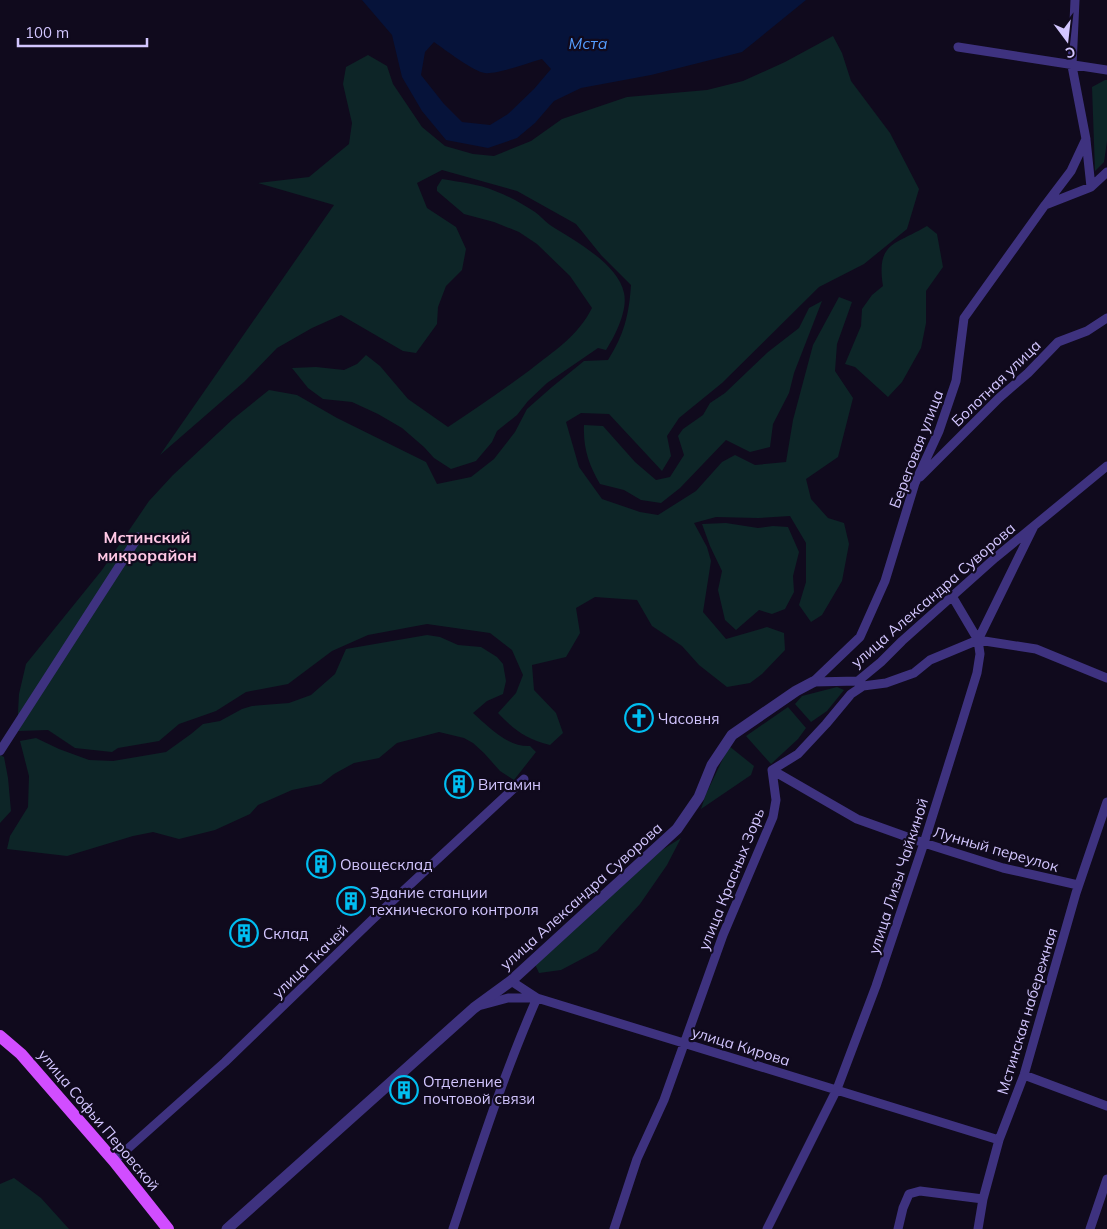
<svg xmlns="http://www.w3.org/2000/svg" width="1107" height="1229" font-family="Mulish,sans-serif">
<rect width="100%" height="100%" fill="#100a1d"/>
<path fill="#0d2527" d="M833 36 842 53 851 81 890 133 919 189 907 229 864 264 819 287 722 383 679 418 667 436 671 456 662 471 609 414 581 413 566 422 579 467 602 499 640 512 658 515 696 491 722 462 735 455 755 465 786 462 793 420 813 345 839 297 852 302 837 344 835 371 853 398 838 457 806 479 811 499 828 518 844 523 849 544 842 581 822 615 811 622 799 605 806 582V543L790 516 758 518 716 517 694 523 707 547 711 561 703 612 726 639 767 627 784 633 785 650 762 674 750 683 727 687 699 665 682 646 652 626 637 600 595 597 576 608 580 633 566 657 532 665 534 690 556 713 563 733 550 745C527 739 515 731 498 713L516 693 523 675 512 650 490 633 427 624 368 635 332 651 288 684 246 692 216 711 179 724 159 741 118 748 112 752 75 748 48 730 17 731 19 694 26 664 102 570 149 501 173 475 233 419 269 390 297 395 337 418 426 462 437 484 471 477 494 459 515 432 527 409 552 387 584 361 608 360C624 335 629 315 631 285L601 255 576 224 517 191 442 170 417 183 427 208 456 227 466 249 462 270 446 286 438 307 437 324 416 353 403 351 341 315 312 328 277 348 244 382 160 455 334 205 258 183 309 177 349 144 352 123 343 84 346 67 368 55 387 66 393 84 422 127 445 146 473 154 494 156 531 141 562 119 627 97 707 90 743 81 785 62Z
M1105 80H1107V141L1104 162 1095 171 1092 87Z
M442 179C459 182 479 184 495 191 509 196 523 204 535 212 541 216 544 221 550 225 573 240 618 263 624 293 628 310 615 336 606 350L598 348 547 383 528 401 517 415 497 431 492 442 476 461 451 469 434 458 424 447 402 428 378 414 352 402 323 399 308 388 292 368 316 367 344 370 357 364 366 355 380 366 408 399 448 427C475 409 503 390 530 370 554 351 578 336 592 308L570 276 537 244 519 232 494 222 464 214 437 191V187Z
M927 226 937 234 943 267 926 291V323L921 348 902 382 888 397 855 367 845 364 861 326 862 309 872 295 883 286C876 242 895 245 927 226Z
M822 301 794 373 789 393 773 424 770 447 750 452 726 440 680 488 661 503 641 500 624 490 600 484C589 465 583 448 584 425L603 426 635 462 656 480 670 477 684 455 678 436 683 429 703 415 710 403 725 393 768 352 799 328 809 308Z
M726 523 758 528 773 526 788 527 799 552 793 576 794 592 785 609 772 614 759 610 736 630 725 620 718 590 722 571 710 546 702 524Z
M427 635 440 637 458 645 481 647 497 657 503 664 506 681 503 694 487 701 473 713C489 727 507 747 530 746L536 752 514 780 500 771 484 753 473 743 464 738 439 732 397 743 379 758 354 763 334 774 321 784 292 790 258 805 250 814 215 830 179 839 153 832 133 836 67 856 7 849 10 836 28 807 29 776 20 741 36 738 59 749 89 760 113 761 166 752 191 734 203 724 220 721 242 709 252 706 289 703 311 695 335 674 346 649Z
M837 687 844 690 827 711 811 722 795 704 802 696Z
M788 707 806 728 798 739 771 764 746 736Z
M729 746 754 766 751 775 701 809 706 794Z
M0 755 4 757 8 778 11 811 0 823Z
M681 838 667 865 640 904 597 951 561 970 539 973 534 962 662 850Z
M14 1178 41 1198 69 1229H0V1184Z"/>
<path fill="#06133a" fill-rule="evenodd" d="M362 0H806L742 52 651 75 581 88 554 101 535 123 517 138 488 148 446 140 422 111 402 77 392 35ZM434 42C444 49 474 72 485 73 495 75 531 62 542 59L551 69 534 89 508 114 490 125 462 122 444 104 421 75 425 52Z"/>
<g fill="none" stroke-linecap="round" stroke-linejoin="round">
<path stroke="#3e327f" stroke-width="9" d="M958 47 1107 70
M1086 140 1091 187
M1046 204 1071 171 1086 139 1072 66 1075 0
M920 477 999 398 1028 373 1058 342 1087 331 1107 318
M952 596 978 640 1036 649 1107 678
M813 682 860 637 885 581 915 483 939 431 956 381 964 318 1045 205 1091 187 1107 172
M813 682 858 681 881 662 902 641 995 558 1107 466
M0 751 138 537
M772 770 857 819 924 843 1003 868 1078 885
M482 1005 508 998H537L999 1140
M1024 1075 1107 1106
M114 1161 225 1062 373 919 524 779
M453 1229C479 1151 504 1073 537 998L511 981
M614 1229 637 1159 664 1100 723 935 773 817 776 800 772 770 798 754 826 724 851 694 863 686 886 683 914 673 930 660 978 640
M767 1229 837 1089 876 986 924 843 961 725 977 673 980 654 978 640 1034 526
M898 1229 903 1208 909 1194 920 1191 983 1199
M978 1229 983 1199 999 1140 1024 1075 1076 893 1107 802
M1090 1229 1107 1179"/>
<path stroke="#3e327f" stroke-width="11" d="M227 1229 474 1008 511 981 677 829 699 797 712 765 732 735 796 691 813 682"/>
<path stroke="#d14dff" stroke-width="12" d="M0 1036 21 1054 114 1161 168 1229"/>
</g>
<defs>
<symbol id="church-ring" viewBox="-11 -11 22 22"><circle r="9.5" fill="#100a1d" stroke="#00bef1" stroke-width="1.5"/><path d="M-1.2-6h2.4v3.5h3.3v2.4h-3.3V6h-2.4V-.1h-3.3v-2.4h3.3Z" fill="#00bef1"/></symbol>
<symbol id="building-ring" viewBox="-11 -11 22 22"><circle r="9.5" fill="#100a1d" stroke="#00bef1" stroke-width="1.5"/><path d="M-4-6H4V6H1V3H-1V6H-4ZM-2.5-4.3h1.7v1.8h-1.7ZM.8-4.3h1.7v1.8H.8ZM-2.5-1h1.7V.8h-1.7ZM.8-1h1.7V.8H.8Z" fill="#00bef1"/></symbol>
</defs>
<g fill-rule="evenodd">
<use href="#church-ring" x="623" y="702" width="32" height="32"/>
<use href="#building-ring" x="443" y="768" width="32" height="32"/>
<use href="#building-ring" x="305" y="848" width="32" height="32"/>
<use href="#building-ring" x="335" y="885" width="32" height="32"/>
<use href="#building-ring" x="228" y="917" width="32" height="32"/>
<use href="#building-ring" x="388" y="1074" width="32" height="32"/>
</g>
<g text-anchor="middle" dominant-baseline="central" stroke-width="4.5" stroke-linejoin="round" paint-order="stroke">
<g font-size="15" fill="#d3c6ff" stroke="#100a1d">
<text transform="translate(996 383) rotate(-44)">Болотная улица</text>
<text transform="translate(916 449) rotate(-69)">Береговая улица</text>
<text transform="translate(933 595) rotate(-41)">улица Александра Суворова</text>
<text transform="translate(996 849) rotate(16)">Лунный переулок</text>
<text transform="translate(898 876) rotate(-72)">улица Лизы Чайкиной</text>
<text transform="translate(731 879) rotate(-68)">улица Красных Зорь</text>
<text transform="translate(581 896) rotate(-42)">улица Александра Суворова</text>
<text transform="translate(310 961) rotate(-44)">улица Ткачей</text>
<text transform="translate(1027 1011) rotate(-73)">Мстинская набережная</text>
<text transform="translate(741 1046) rotate(17)">улица Кирова</text>
<text transform="translate(99 1120) rotate(50)">улица Софьи Перовской</text>
</g>
<g font-size="15" fill="#d3c6ff" stroke="#100a1d" text-anchor="start">
<text x="658" y="718">Часовня</text>
<text x="478" y="784">Витамин</text>
<text x="340" y="864">Овощесклад</text>
<text x="370" y="892">Здание станции<tspan x="370" dy="17">технического контроля</tspan></text>
<text x="263" y="933">Склад</text>
<text x="423" y="1081">Отделение<tspan x="423" dy="17">почтовой связи</tspan></text>
</g>
<g font-size="16" font-style="italic" fill="#549dff" stroke="#100a1d">
<text x="588" y="43">Мста</text>
</g>
<g font-size="16" font-weight="bold" fill="#ffc8e5" stroke="#100a1d">
<text x="147" y="537">Мстинский<tspan x="147" dy="18">микрорайон</tspan></text>
</g>
</g>
<g transform="translate(1067 40) rotate(165)" stroke="#100a1d" stroke-width="4" paint-order="stroke">
<path d="M0-4L9 19L0 12L-9 19Z" fill="#d3c6ff"/>
<text y="-8" font-size="14" font-weight="bold" text-anchor="middle" fill="#d3c6ff">С</text>
</g>
<path d="M18 38v8h129v-8" fill="none" stroke="#d3c6ff" stroke-width="2.5"/>
<text x="25" y="38" font-size="15" fill="#d3c6ff" stroke="#100a1d" stroke-width="4" paint-order="stroke">100 m</text>
</svg>
